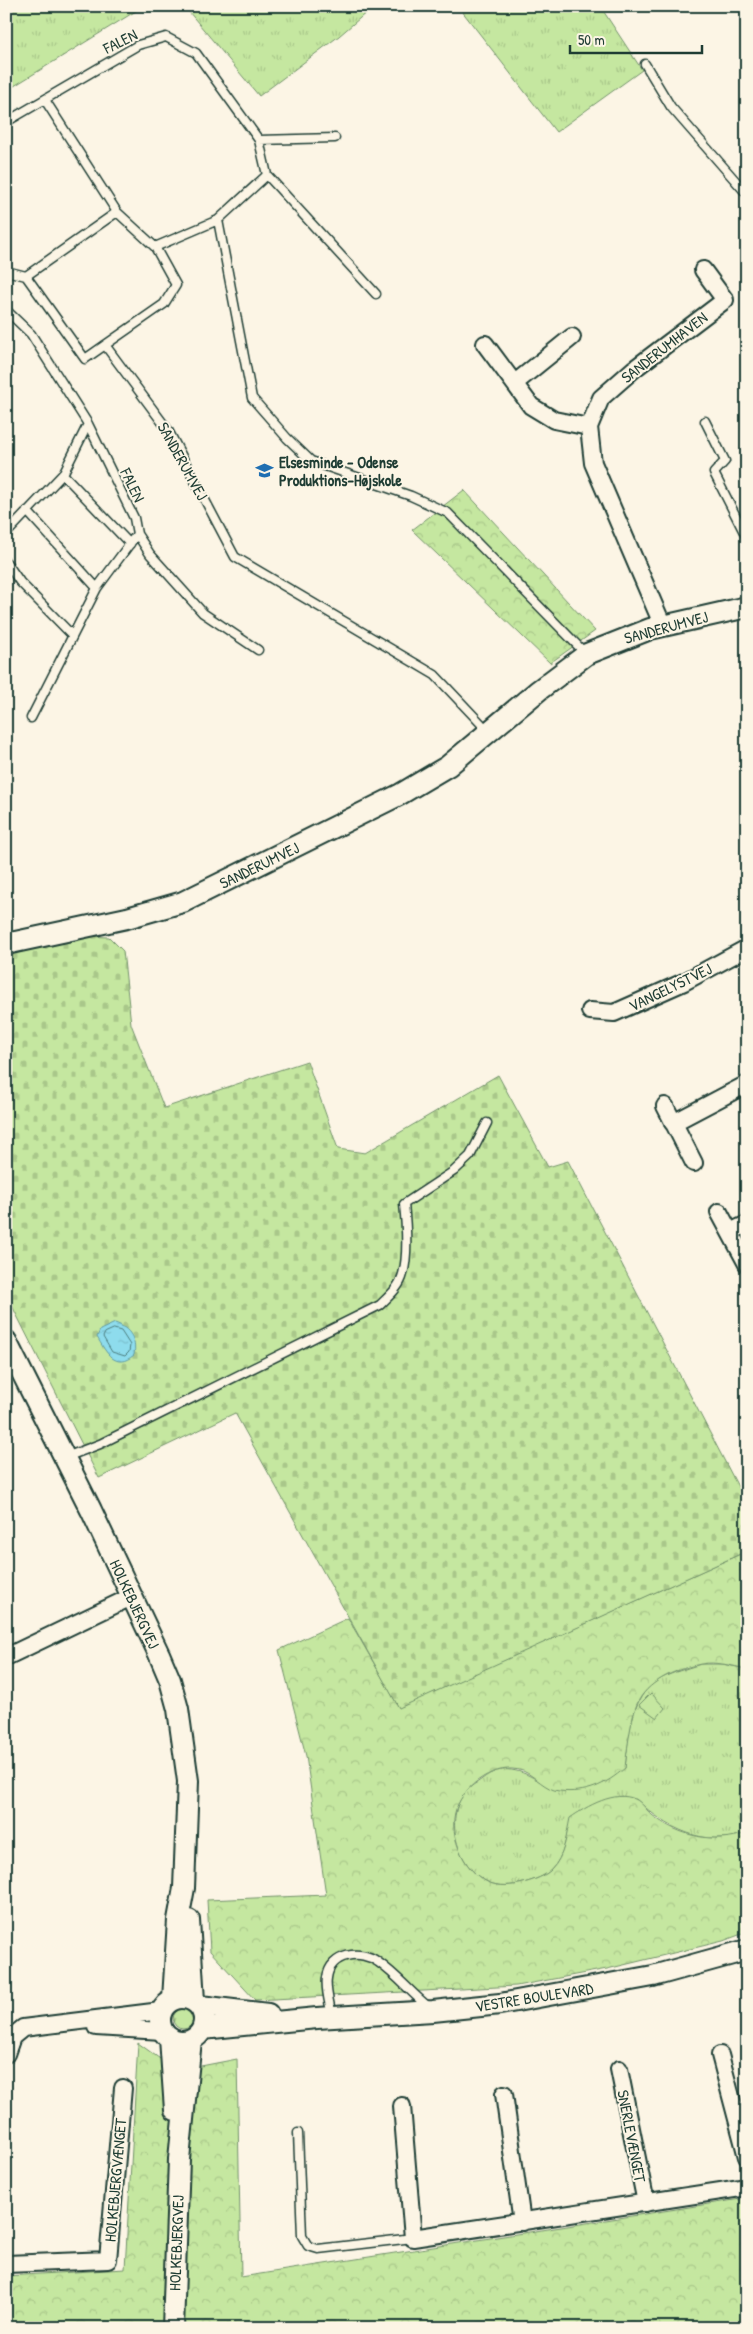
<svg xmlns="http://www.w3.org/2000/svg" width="753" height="2334" font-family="'Patrick Hand',sans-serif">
<defs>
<pattern id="grass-tufts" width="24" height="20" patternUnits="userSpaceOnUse" patternTransform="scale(1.25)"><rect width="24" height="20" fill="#c5e7a0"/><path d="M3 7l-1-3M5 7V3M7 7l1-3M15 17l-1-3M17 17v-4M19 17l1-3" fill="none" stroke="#a9c78a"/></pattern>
<pattern id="forest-crowns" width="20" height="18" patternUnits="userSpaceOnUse" patternTransform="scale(1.25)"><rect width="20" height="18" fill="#c5e7a0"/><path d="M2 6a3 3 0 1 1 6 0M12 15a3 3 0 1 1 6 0" fill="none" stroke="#a9c78a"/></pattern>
<pattern id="cemetery-stones" width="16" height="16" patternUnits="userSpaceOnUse" patternTransform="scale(1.25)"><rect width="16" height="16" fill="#c5e7a0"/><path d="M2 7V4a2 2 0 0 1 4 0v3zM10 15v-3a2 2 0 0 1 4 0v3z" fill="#a9c78a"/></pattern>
<pattern id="water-ripples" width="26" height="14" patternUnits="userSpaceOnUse" patternTransform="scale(1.25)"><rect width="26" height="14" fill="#8edced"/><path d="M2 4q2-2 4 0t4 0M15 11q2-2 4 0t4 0" fill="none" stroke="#7abecc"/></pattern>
</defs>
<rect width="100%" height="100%" fill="#fcf5e5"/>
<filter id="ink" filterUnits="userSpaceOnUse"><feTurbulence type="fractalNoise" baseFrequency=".02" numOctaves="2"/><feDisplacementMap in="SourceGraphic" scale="10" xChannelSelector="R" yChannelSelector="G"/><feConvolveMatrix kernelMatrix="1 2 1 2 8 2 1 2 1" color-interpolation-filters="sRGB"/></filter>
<g filter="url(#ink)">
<path fill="url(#grass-tufts)" stroke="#72926a" d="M6 6H144L6 91Z
M184 6H374L339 36 259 96Z
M458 6H600L642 70 556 132Z
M701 1664H722L747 1669V1833C704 1848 667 1829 636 1799L571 1818C566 1836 565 1856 551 1870 545 1876 534 1880 527 1882 517 1885 503 1887 493 1884 458 1873 442 1818 466 1791 470 1786 477 1783 482 1779 502 1763 521 1770 541 1782L625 1768C628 1742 630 1703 651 1685 665 1674 685 1669 701 1664Z
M173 2019a10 10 0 1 1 20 0a10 10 0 1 1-20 0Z"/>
<path fill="url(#forest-crowns)" stroke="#72926a" d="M464 490 595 631 550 663 412 530Z
M747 1551V1669C732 1666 716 1661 701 1664 679 1668 650 1680 639 1700 631 1714 627 1751 625 1768 605 1785 587 1794 559 1791 546 1790 535 1776 523 1771 496 1762 465 1784 456 1809 447 1835 466 1877 493 1884 504 1887 517 1885 527 1882 534 1880 545 1876 551 1870 565 1856 566 1836 570 1818 587 1806 615 1790 635 1799 642 1802 647 1811 652 1815 680 1837 714 1844 747 1833V1932L723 1941 607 1969 516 1986 255 2000 210 1951 207 1900 326 1895 306 1756 279 1650 348 1618 399 1707Z
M138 2043 163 2061 201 2066 237 2059 241 2277 747 2198V2322L706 2328H6V2276L125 2269Z"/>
<path fill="url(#cemetery-stones)" stroke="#72926a" d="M82 936 109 937 123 951 131 1024 164 1108 307 1061 338 1149 365 1153 498 1075 548 1167 568 1161 747 1504V1551L399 1708 235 1413 99 1478 6 1294V956Z"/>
<path fill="#c5e7a0" stroke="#72926a" d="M651 1693 665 1708 657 1718 639 1705Z"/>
<path fill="url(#water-ripples)" stroke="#629ca3" d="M115 1323C130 1328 137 1340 134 1355 115 1371 106 1352 97 1337L100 1330Z"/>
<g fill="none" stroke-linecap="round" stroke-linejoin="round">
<path stroke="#4b7d7e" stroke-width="1" d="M114 1329 121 1331 130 1345 129 1352 125 1356 112 1352 103 1337 105 1333Z"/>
<defs>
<path id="service" d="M645 64 671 107 747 194
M45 100 117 212 155 247 218 220
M6 122 138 45 166 37 196 53 259 140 267 175 376 294
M259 140 335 138
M267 175 218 220 252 398 287 438 311 461 411 496 448 513 585 653
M117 212 26 276 85 359 164 304 176 285 155 247
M6 271 26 276
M6 310 31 334 88 424 134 518 137 534 150 554 203 613 258 650
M105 345 168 430 235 557 435 675 488 731
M705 421 725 461 714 473 747 538
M63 474 130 544
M27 511 97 588
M6 534 63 474 88 424
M6 562 20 582 72 635
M31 718 97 588 137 534
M66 1457 100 1444 380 1305C389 1296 400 1287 403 1274 408 1256 406 1223 404 1204L454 1171 470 1156 487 1123
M332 2016C330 2004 325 1990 327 1978 330 1953 361 1949 378 1962 397 1975 412 1994 430 2008
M298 2133 302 2236 308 2246 318 2249 413 2238"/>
<path id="minor" d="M485 344 531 406 554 420 589 427
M515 383 572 337
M663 626 593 463 589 427 601 398 634 369 725 300 703 270
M590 1011 614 1013 684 982 747 948
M665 1106 694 1163
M673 1123 747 1084
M719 1212 747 1264
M730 1232 747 1224
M6 1657 131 1597
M96 2027 162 2031
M6 2054 12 2037 23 2028 161 2011
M720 2055 747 2157
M619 2069 646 2203
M504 2094 522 2222
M402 2106 413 2238 747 2187
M6 2264 108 2260 123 2088"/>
<path id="tertiary" d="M6 944 127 918 183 902 399 795 448 766 539 690 587 654 650 629 747 607
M6 1341 91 1510 159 1654 170 1680 178 1709 188 1781 184 1888 178 1920 173 1999
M189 1920 194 2001
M160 2020a22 22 0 1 1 44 0a22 22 0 1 1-44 0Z
M200 2006 268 2014
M202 2029 317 2018 433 2011 500 2004 653 1976 747 1950
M170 2038 175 2110
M173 2328 179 2159 191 2040"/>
</defs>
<use href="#service" stroke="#1f3d34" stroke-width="11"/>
<use href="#minor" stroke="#1f3d34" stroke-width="20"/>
<use href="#tertiary" stroke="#1f3d34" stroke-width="24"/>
<use href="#service" stroke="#fcf5e5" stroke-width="8"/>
<use href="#minor" stroke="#fcf5e5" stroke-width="16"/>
<use href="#tertiary" stroke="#fcf5e5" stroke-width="20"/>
</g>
</g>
<defs>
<symbol id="university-bare" viewBox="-9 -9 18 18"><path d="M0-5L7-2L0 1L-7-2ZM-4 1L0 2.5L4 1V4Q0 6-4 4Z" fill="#1f6fb2" stroke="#fcf5e5" stroke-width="2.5" paint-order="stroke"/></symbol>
</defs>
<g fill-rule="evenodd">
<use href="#university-bare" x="252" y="458" width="25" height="25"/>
</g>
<g text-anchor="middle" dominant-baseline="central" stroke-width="4" stroke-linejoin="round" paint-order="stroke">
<g font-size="16" fill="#1f3d34" stroke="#fcf5e5">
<text transform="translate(120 41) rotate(-27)">FALEN</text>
<text transform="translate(664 347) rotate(-38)">SANDERUMHAVEN</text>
<text transform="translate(183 461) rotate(61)">SANDERUMVEJ</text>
<text transform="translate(133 485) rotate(64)">FALEN</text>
<text transform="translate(666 627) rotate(-15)">SANDERUMVEJ</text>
<text transform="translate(259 865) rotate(-26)">SANDERUMVEJ</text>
<text transform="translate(670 987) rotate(-26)">VANGELYSTVEJ</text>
<text transform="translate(135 1604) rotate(65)">HOLKEBJERGVEJ</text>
<text transform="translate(534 1997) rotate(-9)">VESTRE BOULEVARD</text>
<text transform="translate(632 2136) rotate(79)">SNERLEVÆNGET</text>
<text transform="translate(115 2180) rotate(-85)">HOLKEBJERGVÆNGET</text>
<text transform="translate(176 2243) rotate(-88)">HOLKEBJERGVEJ</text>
</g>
<g font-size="16" font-weight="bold" fill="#1f3d34" stroke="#fcf5e5" text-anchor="start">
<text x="279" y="462">Elsesminde - Odense<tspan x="279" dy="18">Produktions-Højskole</tspan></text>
</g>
</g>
<rect width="753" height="2334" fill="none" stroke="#fcf5e5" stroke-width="25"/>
<rect x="12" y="12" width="728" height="2309" fill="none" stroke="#1f3d34" stroke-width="2" filter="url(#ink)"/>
<path d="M570 45v8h132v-8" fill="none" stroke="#1f3d34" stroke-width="2.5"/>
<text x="578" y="45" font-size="15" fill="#1f3d34" stroke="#fcf5e5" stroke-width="4" paint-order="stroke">50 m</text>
</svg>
